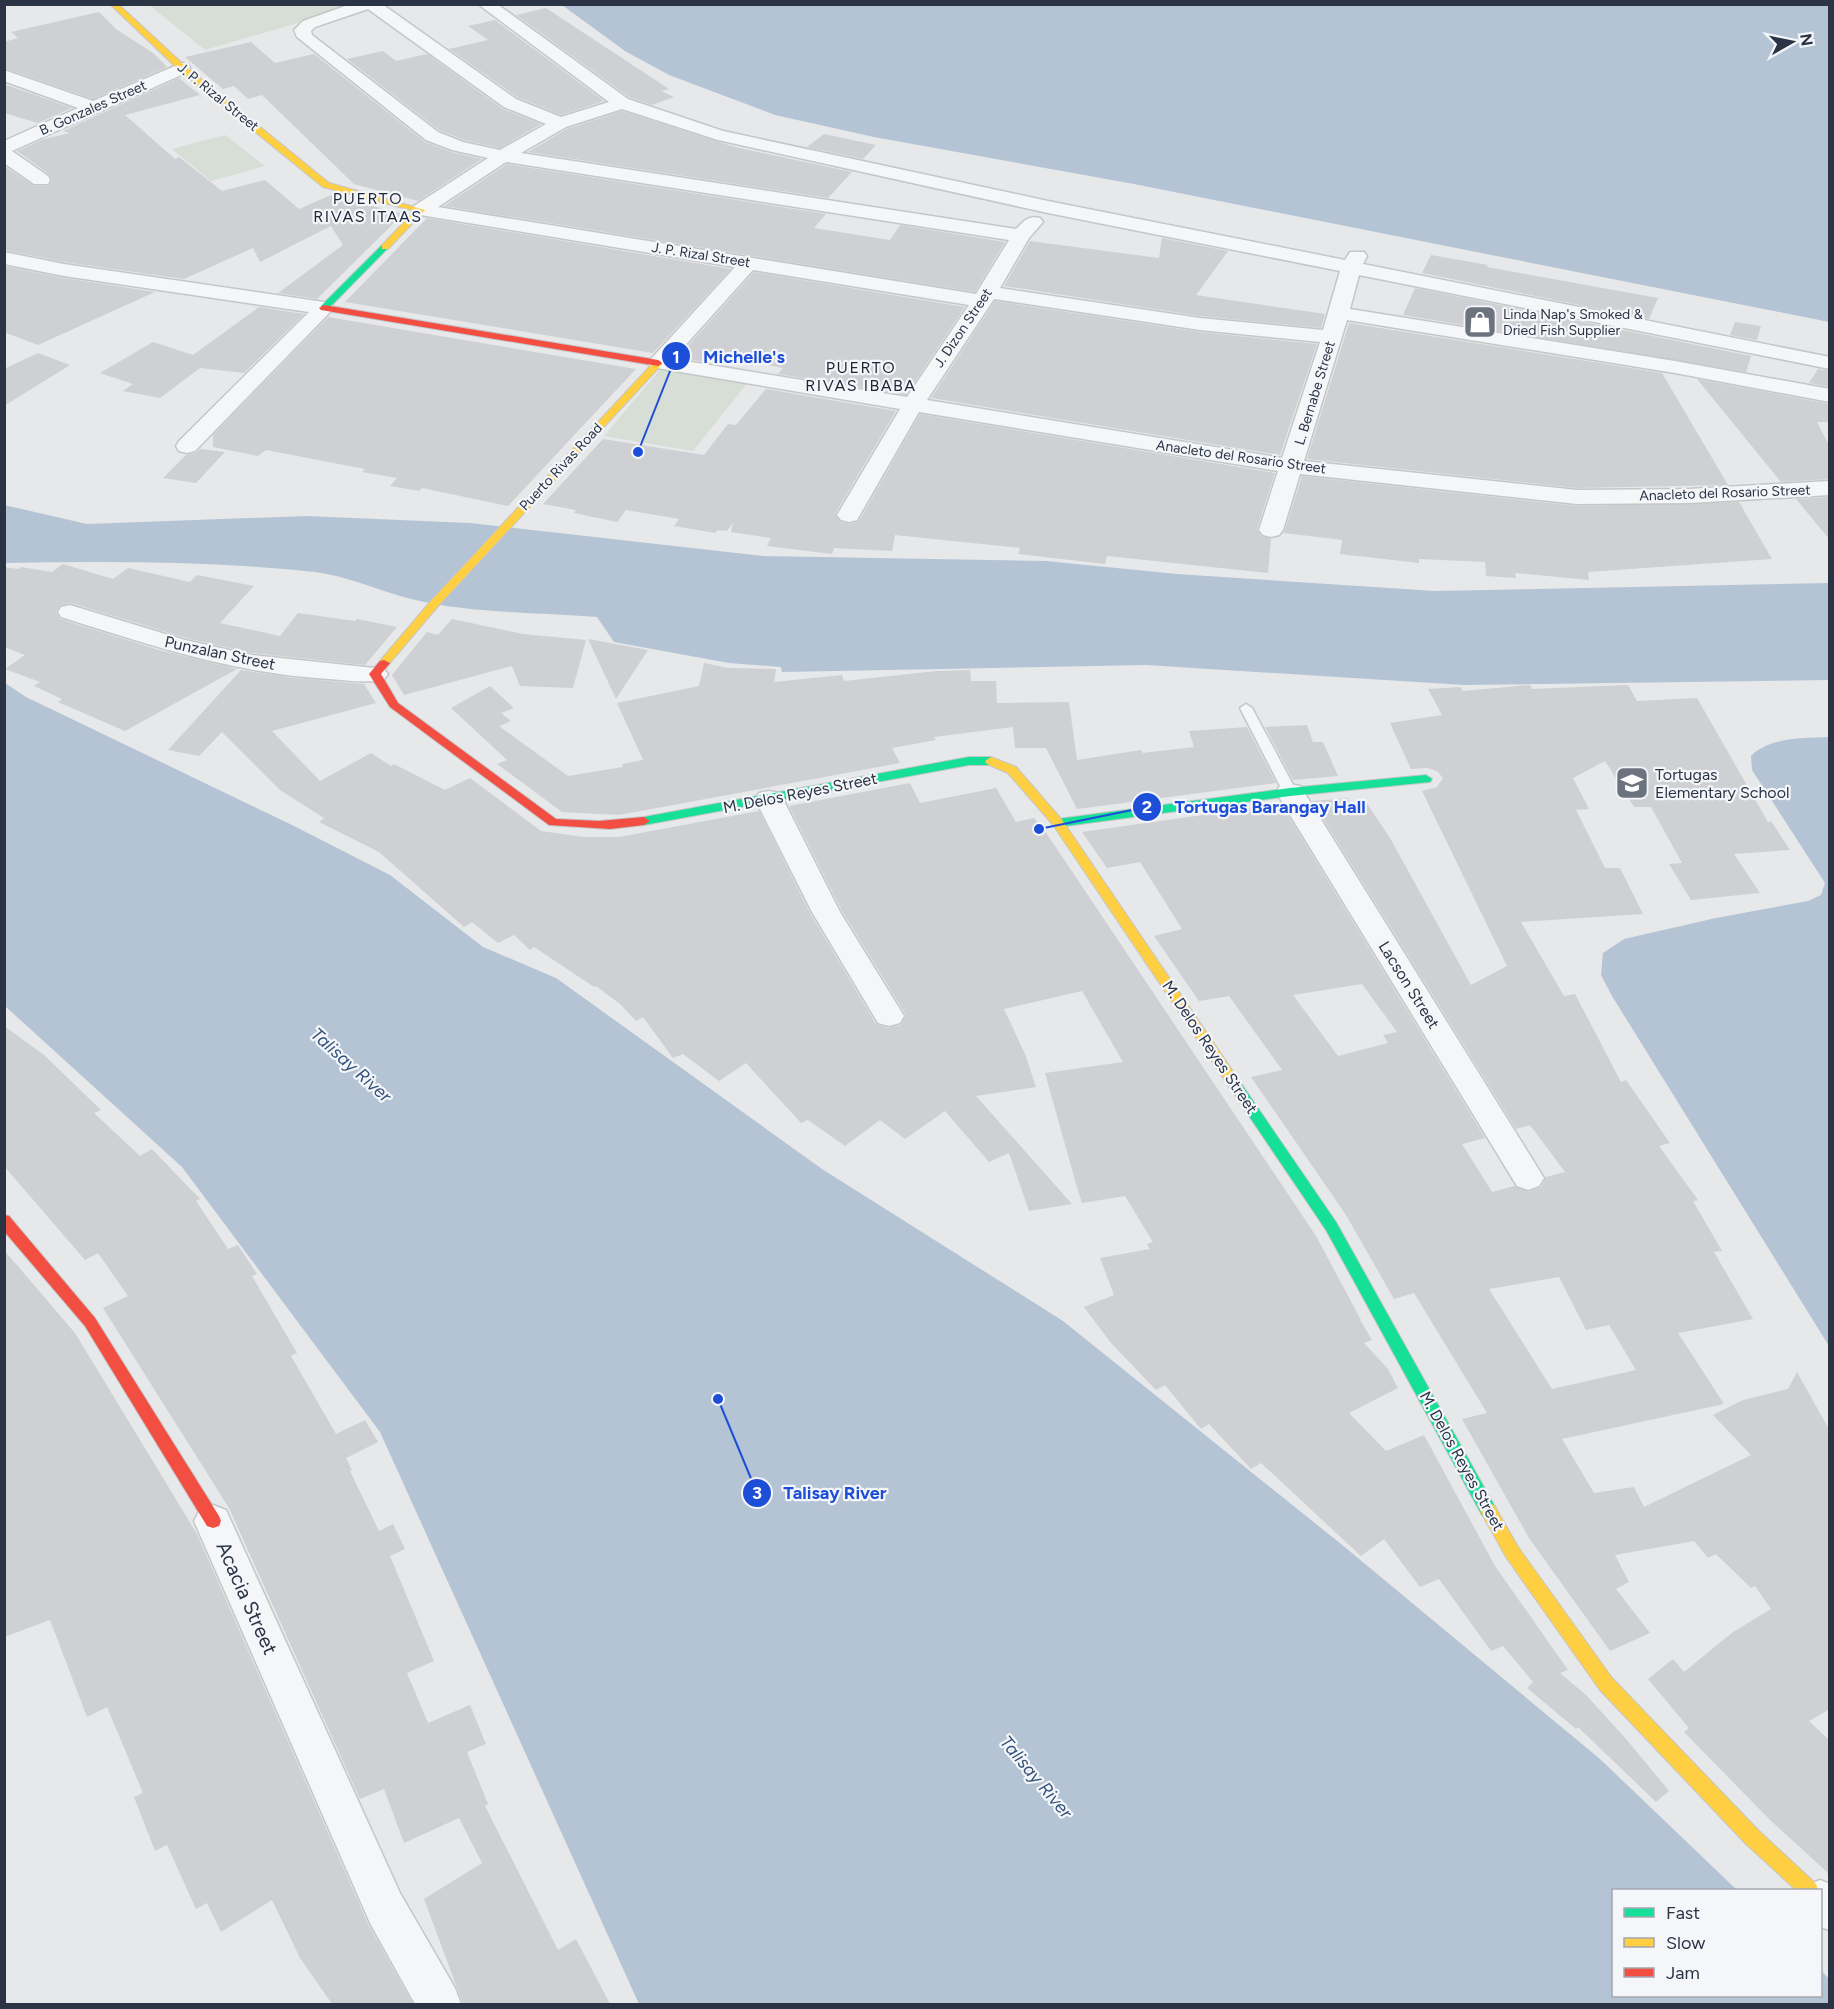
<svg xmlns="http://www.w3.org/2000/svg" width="1834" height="2009" font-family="Figtree,sans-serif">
<rect width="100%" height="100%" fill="#e6e8ea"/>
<path fill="#d6ded6" d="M149 5H359L205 50Z
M225 135 265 166 211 181 172 149Z
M663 366 749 381 693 451 604 436Z"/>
<path fill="#b4c4d5" d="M562 5H1829V322L1134 184 874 137 775 115 669 75 625 51Z
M4 505 87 524 306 516 470 523 763 556 1046 561 1177 574 1435 591 1829 583V680L1464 685 1146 665 782 672 781 667 729 663 614 642 597 617C535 612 473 614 411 599 380 591 347 576 315 572 212 561 108 561 5 563Z
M5 683 26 697 294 826 390 875 483 947 556 978 822 1169 1063 1321 1341 1544 1600 1759 1737 1890H1614V1996H1820L1821 1970 1829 1979V2004H639L380 1432 182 1167 5 1006Z
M1829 737H1830L1829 1346 1612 996 1601 975 1603 953 1624 939 1716 918 1808 901 1821 895 1825 883 1752 770 1751 756C1769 737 1804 738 1829 737Z"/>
<path fill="#ced0d3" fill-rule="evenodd" d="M546 8 669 89 661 91 674 97 652 105 629 97 516 15Z
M99 12 116 29 153 53 167 67 93 99 4 68V42L18 38 11 32Z
M495 20 604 101 561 115 517 97 449 49 488 40 468 26Z
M251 42 275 63 314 54 425 142 451 152 482 159 418 201 354 184 262 95 248 99 234 86 223 89 185 57Z
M383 51 396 61 427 54 503 109 541 124 500 148 464 140 439 130 347 59Z
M179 78 200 95 125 115 175 159 179 157 222 191 265 180 299 209 331 195 403 214 317 299 278 293 343 245 331 226 260 262 253 248 184 279 64 262 4 250V166L34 186H48L52 181 49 174 17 151 44 139 70 133 63 131Z
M4 84 72 108 38 123 4 113Z
M622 111 735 147 852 172 828 198 528 152 567 129Z
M824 134 876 145 863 159 807 147Z
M507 164 826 214 814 228 890 240 900 225 1005 242 975 292 444 206Z
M427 218 731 269 653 353 345 302Z
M1162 238 1228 251 1196 295 1325 314 1321 328 1200 316 1004 286 1030 241 1159 258Z
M1431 255 1488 265 1487 267 1658 298 1649 319 1422 273Z
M4 266 64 278 155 292 38 345 4 332Z
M754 272 965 307 906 395 778 374 783 368 717 355 709 363 678 357Z
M1415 288 1751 356 1746 372 1403 315Z
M995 301 1200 332 1317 344 1280 455 931 398Z
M259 307 304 314 244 373 200 368 160 398 123 391 133 384 100 373 153 342 193 355Z
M328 317 636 369 508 506 422 488 419 491 390 486 397 478 362 472 365 469 266 450 258 456 213 447V435Z
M1735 322 1761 326 1757 340 1730 335Z
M1349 323 1662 373 1728 485 1577 488 1307 459Z
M38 353 70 365 4 406V369Z
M1818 369 1830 371V387L1809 383Z
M1697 379 1830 404V422H1817L1830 447V479L1781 482Z
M766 389 896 411 835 514 840 522 850 524 859 521 920 414 1275 473 1257 529 1261 536 1271 539 1268 573 1107 556 1105 564 1018 554 1020 548 895 535 892 551 834 548 832 554 767 546 771 538 731 532 733 522 727 531 718 530 715 533 674 526 679 519 626 510 617 522 574 513 576 510 543 504 603 439 704 455 728 424 736 425Z
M200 449 225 452 196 483 163 478 186 455 196 453Z
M1302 476 1577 506 1739 502 1772 559 1588 572 1589 580 1515 573 1516 578 1486 576 1485 562 1419 559V563L1340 554 1342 540 1284 533Z
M1830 497V540L1796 499Z
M63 564 113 579 128 568 190 582 197 575 254 586 220 623 280 636 298 613 355 621 357 619 397 627 365 665 251 653 186 638 71 603 61 605 56 611 60 619 159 650 237 669 125 731 58 702 62 699 34 686 40 682 5 669 25 655 4 647V567L18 569 21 567 52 572Z
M452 619 523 634 586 640 573 688 520 686 512 666 404 695 392 675 427 632 438 635Z
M588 639 648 650 616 699Z
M704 663 728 668 776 669 774 682 842 675 844 681 937 671 970 670 971 681H996L997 703 1069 702 1077 760 1141 750 1143 753 1194 747 1189 731 1247 727 1276 783 1077 809 1046 748H1015L1013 727 934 737 936 740 892 748 900 763 619 815 562 812 497 764 507 760 451 708 490 686 514 708 501 713 511 721 499 726 568 776 623 767 622 764 643 760 617 703 699 686Z
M241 670 294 678 364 684 376 703 272 731 320 781 371 753 391 766 394 764 445 790 470 778 541 831 584 837H619L759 811 810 913 876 1024 888 1028 901 1025 906 1015 842 911 789 806 910 783 920 803 996 788 1016 822 1034 818 1045 831 1316 1236 1361 1320H1360L1372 1340 1364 1343 1388 1369 1398 1388 1349 1413 1386 1451 1424 1435 1495 1566 1568 1670 1560 1673 1586 1695 1627 1740 1669 1791 1656 1802 1578 1727 1576 1729 1527 1688 1533 1682 1503 1646 1491 1651 1439 1579 1420 1587 1384 1539 1361 1556 1261 1463 1251 1469 1209 1424 1201 1429 1165 1385 1156 1390 1111 1343 1084 1307 1114 1295 1100 1258 1150 1249 1147 1244 1153 1242 1125 1196 1082 1203 1076 1184 1045 1073 1123 1062 1082 991 1004 1009 1025 1054 1036 1087 976 1096 1072 1204 1029 1211 1009 1153 989 1162 945 1111 905 1139 880 1120 845 1146 808 1120 801 1123 746 1063 719 1081 683 1054 673 1058 643 1017 636 1021 620 1004 596 986 594 987 534 947 530 950 514 935 498 943 472 922 464 927 379 852 319 822 324 818 280 790 222 732 199 756 168 750Z
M1530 685 1532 689 1628 685 1637 701 1697 698 1768 822 1771 821 1790 850 1734 854 1760 893 1691 900 1669 864 1682 863 1651 807H1634L1605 761 1573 778 1589 809 1576 810 1605 868H1620L1643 914 1521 922 1564 996 1575 994 1621 1082 1626 1080 1670 1143 1659 1146 1698 1200 1693 1201 1722 1251 1714 1252 1753 1319 1678 1333 1724 1404 1562 1439 1594 1493 1634 1487 1644 1507 1751 1455 1713 1415 1743 1400 1788 1389 1797 1372 1830 1431V1709L1809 1721 1830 1741V1880L1827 1872 1770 1820 1684 1732 1689 1728 1648 1679 1673 1659 1684 1672 1733 1632 1771 1609 1755 1586 1751 1588 1716 1554 1708 1558 1694 1541 1615 1555 1629 1582 1616 1589 1650 1633 1610 1651 1529 1538 1462 1419 1487 1413 1414 1293 1394 1299 1346 1215 1251 1077 1282 1070 1229 996 1199 1001 1154 936 1182 929 1140 862 1107 868 1082 832 1281 804 1485 1138 1462 1144 1492 1192 1514 1186 1529 1192 1541 1187 1546 1177 1565 1172 1530 1125 1516 1129 1312 801 1348 798 1350 804 1366 802 1390 838 1471 985 1507 966 1422 791 1437 787 1443 778 1437 771 1427 768 1411 769 1390 723 1442 715 1428 689 1460 687 1463 691ZM1362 984 1397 1032 1383 1035 1388 1043 1338 1056 1293 995ZM1559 1277 1586 1330 1609 1325 1636 1370 1552 1389 1489 1289Z
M1307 725 1313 742H1323L1338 776 1293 780 1265 727Z
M4 1026 44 1055 101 1110 94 1113 140 1156 152 1149 200 1199 196 1201 228 1249 238 1245 257 1274 252 1276 297 1353 291 1356 336 1434 365 1420 378 1442 346 1458 352 1470 350 1471 379 1531 393 1524 405 1549 390 1556 434 1661 407 1673 428 1723 470 1705 486 1744 467 1752 488 1804 485 1806 558 1950 576 1939 610 2004H463L424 1899 482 1863 459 1818 404 1843 384 1789 360 1799 229 1508 103 1308 128 1296 98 1253 85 1260 4 1166Z
M4 1250 75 1333 197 1534 368 1924 413 2004H332L300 1958 272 1900 221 1932 207 1903 196 1909 167 1845 155 1851 134 1797 143 1793 107 1707 87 1717 50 1620 4 1637Z"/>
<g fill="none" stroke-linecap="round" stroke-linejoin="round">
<defs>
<path id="lane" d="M1246 704 1252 708 1297 792 1295 795 1290 796 1283 792 1240 708Z"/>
<path id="street" d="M351 4H382L516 99 561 117 609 102 478 4H497L628 99 723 131 1048 201 1345 260 1350 252H1364L1367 256 1363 264 1830 357V369L1359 275 1350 309 1675 361 1830 389V402L1675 373 1347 320 1304 461 1577 490 1689 489 1830 481V495L1689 503 1577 504 1300 474 1283 530 1279 535 1271 537 1263 535 1259 530 1278 471 919 412 857 520 849 522 841 520 837 515 900 409 651 367 647 363 651 359 735 267 414 214 412 210 414 206 488 158 452 150 426 140 297 37 294 30 303 21ZM368 9 504 107 546 124 500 150 463 142 438 132 312 35 311 31 315 27ZM622 109 718 140 1048 213 1340 271 1323 330 1200 318 1000 288 1029 238 1043 222 1040 218C1028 215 1024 221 1016 229L521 153 566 127ZM506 162 1009 240 976 294 438 207ZM753 270 969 305 907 397 673 359ZM994 299 1200 330 1320 342 1282 458 927 400Z
M182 63 188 64 190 68 188 72 12 151 48 176 50 180 48 184H34L4 163V141L78 108 4 81V70L93 101Z
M4 252 64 264 324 302 331 304 334 308 195 451 187 453 179 451 176 446 179 441 309 312 64 276 4 264Z
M70 605 185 640 251 655 384 669 388 674 384 679C367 684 347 680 329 679 236 674 149 645 61 617L58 612 61 607Z
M1290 784 1300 786 1304 792 1539 1170 1544 1178 1539 1186 1528 1190 1517 1186 1276 792 1280 786Z
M769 791 779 793 783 799 840 912 904 1016 900 1023 889 1026 878 1023 812 912 755 799 759 793Z
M213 1505 226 1510 400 1893 455 1988 461 2004H415L370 1923 194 1521 200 1510Z
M1820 1880 1830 1884V1930L1820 1927V1890H1803L1805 1886Z"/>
<path id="fast" d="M382 245 389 247 327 310H321V306Z
M969 757H991L997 761 991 765H969L644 825 638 821 644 817Z
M1426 775 1432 779 1430 782 1290 796 1058 827 1052 823 1058 819 1290 788Z
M1233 1077 1238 1079 1336 1222 1494 1505 1496 1510 1494 1515 1488 1517 1482 1515 1326 1230 1226 1082Z"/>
<path id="slow" d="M110 4H118L185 66 329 183 425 210 388 249H382V245L415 211 323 187 179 70Z
M655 361 663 363 438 606 388 665H380V661L430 602Z
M991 757 1016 767 1062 820 1238 1079 1240 1082 1238 1085H1228L1054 826 1008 773 987 764 985 761Z
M1488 1503 1494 1505 1518 1547 1612 1678 1759 1831 1816 1884 1818 1890H1796L1745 1843 1600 1690 1506 1557 1480 1510 1482 1505Z"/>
<path id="jam" d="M324 305 658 360 663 363 658 366 321 310 319 308Z
M384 660 390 663 381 674 398 703 556 819 599 821 644 817 650 821 644 825 610 829 549 825 390 707 369 674 380 661Z
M4 1215 9 1216 95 1318 219 1516 221 1521 219 1526 213 1528 207 1526 85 1326 4 1231Z"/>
</defs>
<use href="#lane" stroke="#c4c6c8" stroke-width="3"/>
<use href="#street" stroke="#c4c6c8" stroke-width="3"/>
<use href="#fast" stroke="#c4c6c8" stroke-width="2"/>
<use href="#slow" stroke="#c4c6c8" stroke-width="2"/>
<use href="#jam" stroke="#c4c6c8" stroke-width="2"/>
<use href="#lane" fill="#f5f6f7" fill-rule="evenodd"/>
<use href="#street" fill="#f5f6f7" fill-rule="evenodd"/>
<use href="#fast" fill="#16e098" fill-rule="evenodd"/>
<use href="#slow" fill="#ffcf43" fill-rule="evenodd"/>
<use href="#jam" fill="#f24e42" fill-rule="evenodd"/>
</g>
<defs>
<symbol id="shop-square" viewBox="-11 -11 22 22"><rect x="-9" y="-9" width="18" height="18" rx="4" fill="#6c737f" stroke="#f4f6f9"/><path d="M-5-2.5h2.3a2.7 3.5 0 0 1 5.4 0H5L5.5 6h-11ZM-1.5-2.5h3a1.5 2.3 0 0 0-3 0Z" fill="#fff"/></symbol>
<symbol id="school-square" viewBox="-11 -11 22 22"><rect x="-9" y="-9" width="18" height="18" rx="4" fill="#6c737f" stroke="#f4f6f9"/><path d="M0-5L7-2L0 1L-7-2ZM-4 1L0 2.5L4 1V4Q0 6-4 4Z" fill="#fff"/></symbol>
</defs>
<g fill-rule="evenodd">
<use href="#shop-square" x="1461" y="303" width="38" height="38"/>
<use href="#school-square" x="1613" y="764" width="38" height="38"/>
</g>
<g text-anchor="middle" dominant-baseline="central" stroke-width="4.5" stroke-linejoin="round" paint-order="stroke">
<g font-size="14" fill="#2b3445" stroke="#f4f6f9">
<text transform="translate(218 97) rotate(39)">J. P. Rizal Street</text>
<text transform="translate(93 108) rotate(-24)">B. Gonzales Street</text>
<text transform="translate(701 255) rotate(9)">J. P. Rizal Street</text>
<text transform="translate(963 328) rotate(-56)">J. Dizon Street</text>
<text transform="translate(1315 393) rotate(-73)">L. Bernabe Street</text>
<text transform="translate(1241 457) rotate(8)">Anacleto del Rosario Street</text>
<text transform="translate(561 467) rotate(-47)">Puerto Rivas Road</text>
<text transform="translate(1725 493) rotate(-2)">Anacleto del Rosario Street</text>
</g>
<g font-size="14" fill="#2b3445" stroke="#f4f6f9" text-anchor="start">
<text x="1503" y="314">Linda Nap's Smoked &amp;<tspan x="1503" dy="16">Dried Fish Supplier</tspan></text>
</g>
<g font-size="16" letter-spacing="1.5" fill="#1d2536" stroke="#f4f6f9">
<text x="368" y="198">PUERTO<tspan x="368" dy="18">RIVAS ITAAS</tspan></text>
<text x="861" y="367">PUERTO<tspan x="861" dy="18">RIVAS IBABA</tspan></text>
</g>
<g font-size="16" fill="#2b3445" stroke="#f4f6f9">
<text transform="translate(220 653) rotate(12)">Punzalan Street</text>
<text transform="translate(800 793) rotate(-11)">M. Delos Reyes Street</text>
<text transform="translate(1409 985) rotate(58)">Lacson Street</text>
<text transform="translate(1210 1047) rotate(56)">M. Delos Reyes Street</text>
<text transform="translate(1462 1461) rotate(61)">M. Delos Reyes Street</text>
</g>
<g font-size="16" fill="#2b3445" stroke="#f4f6f9" text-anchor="start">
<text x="1655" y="774">Tortugas<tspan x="1655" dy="18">Elementary School</tspan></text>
</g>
<g font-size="18" font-style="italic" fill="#34527a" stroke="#f4f6f9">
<text transform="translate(351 1065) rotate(42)">Talisay River</text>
<text transform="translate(1036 1777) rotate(50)">Talisay River</text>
</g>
<g font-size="20" fill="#2b3445" stroke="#f4f6f9">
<text transform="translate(247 1598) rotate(66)">Acacia Street</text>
</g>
</g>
<path fill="none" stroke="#1d4ed8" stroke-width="2" d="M638 452L676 356M1039 829L1147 807M718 1399L757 1493"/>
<g fill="#1d4ed8" stroke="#f4f6f9" stroke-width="2">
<circle cx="638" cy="452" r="6"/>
<circle cx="1039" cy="829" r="6"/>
<circle cx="718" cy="1399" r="6"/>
<circle cx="676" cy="356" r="15"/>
<circle cx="1147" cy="807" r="15"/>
<circle cx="757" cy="1493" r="15"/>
</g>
<g font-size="18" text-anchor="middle" font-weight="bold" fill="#fff">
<text x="676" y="363">1</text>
<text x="1147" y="813">2</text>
<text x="757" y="1499">3</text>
</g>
<g font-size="18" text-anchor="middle" font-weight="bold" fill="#1d4ed8" stroke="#f4f6f9" stroke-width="4.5" stroke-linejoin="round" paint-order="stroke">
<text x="744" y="363">Michelle's</text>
<text x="1270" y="813">Tortugas Barangay Hall</text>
<text x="835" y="1499">Talisay River</text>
</g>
<rect width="1834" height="2009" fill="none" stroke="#2b3445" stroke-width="12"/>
<rect x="1612" y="1889" width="210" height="108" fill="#f4f6f9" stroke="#a4a8b1" stroke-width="1.5"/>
<rect x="1624" y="1908" width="30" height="9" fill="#16e098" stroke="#a4a8b1" stroke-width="1.5"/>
<text x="1666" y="1919" font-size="18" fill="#2b3445">Fast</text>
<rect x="1624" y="1938" width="30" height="9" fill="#ffcf43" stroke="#a4a8b1" stroke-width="1.5"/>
<text x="1666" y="1949" font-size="18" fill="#2b3445">Slow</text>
<rect x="1624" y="1968" width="30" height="9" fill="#f24e42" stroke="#a4a8b1" stroke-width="1.5"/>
<text x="1666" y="1979" font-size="18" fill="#2b3445">Jam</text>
<g transform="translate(1792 42) rotate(81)" stroke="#f4f6f9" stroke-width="4.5" paint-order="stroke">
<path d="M0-4.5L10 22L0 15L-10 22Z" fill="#2b3445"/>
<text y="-9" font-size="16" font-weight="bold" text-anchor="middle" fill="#2b3445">N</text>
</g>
</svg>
